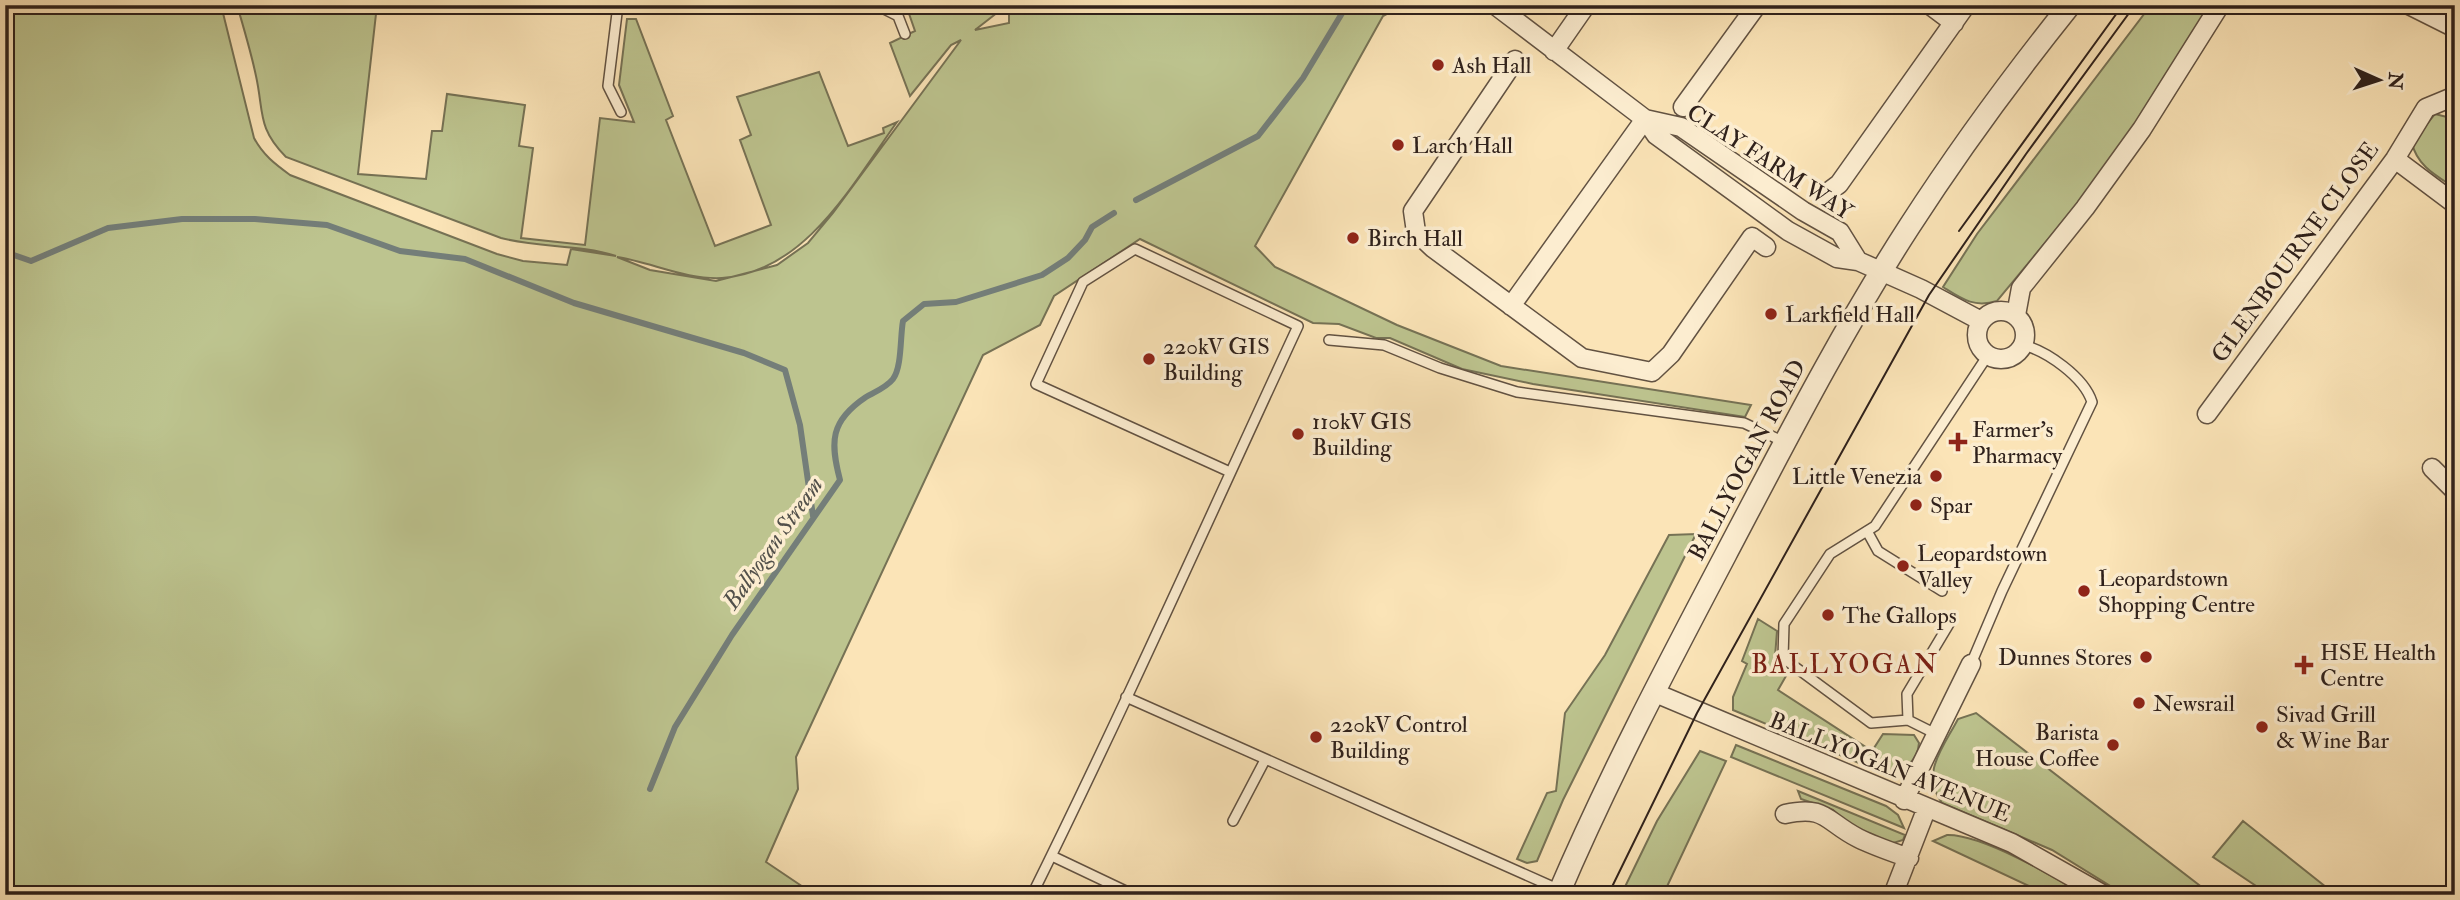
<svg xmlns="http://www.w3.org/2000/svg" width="2460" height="900" font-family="'IM FELL Double Pica',serif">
<rect width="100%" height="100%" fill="#fbe4b7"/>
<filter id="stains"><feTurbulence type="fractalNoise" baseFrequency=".00286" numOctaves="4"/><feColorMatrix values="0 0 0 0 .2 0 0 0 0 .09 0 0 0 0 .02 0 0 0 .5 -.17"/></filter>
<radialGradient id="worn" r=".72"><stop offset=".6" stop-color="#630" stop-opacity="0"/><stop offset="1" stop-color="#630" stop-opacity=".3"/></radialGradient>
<path fill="#bdc48f" stroke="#767255" stroke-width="2" d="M5 5H221L254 138C263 155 275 164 290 175L497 254 523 261 567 265 571 249 616 256C579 244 539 248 501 238L286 157C257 128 264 112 256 76 251 52 244 29 237 5H377L358 174 426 179 432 131H442L447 94 525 105 519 146 533 148 521 238 585 245 600 118 634 122 619 85 627 19H636L673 116 666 120 715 246 771 225 740 140 751 135 737 97 819 72 848 146 884 133 883 128 897 122C853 183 806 272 722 278 686 280 651 262 617 257L650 270 716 281 777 265 808 243 833 213 961 40 951 45 910 96 890 43 915 31 906 5H1007L975 30 1009 23V9L1020 5H1403L1383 16 1255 246 1275 267 1397 325 1501 366 1751 405 1745 417 1533 384 1462 369 1390 338H1376L1339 324 1313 323 1140 239 1054 296 1040 325 983 355 796 757 798 789 766 862 815 895H5Z
M2151 5H2210L2149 105 2097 180 1997 301C1974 308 1962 299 1943 287L1977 234Z
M2435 114 2455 119V188C2437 176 2417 166 2412 143Z
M1696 534 1563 800 1537 861 1527 863 1517 859 1547 793 1556 791 1565 713 1605 655 1669 535Z
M1758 619 1777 631 1775 657 1786 676 1778 690 1872 751 1883 734 1914 735 1919 743C1918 760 1902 775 1885 774L1733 710V697L1747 664 1742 661Z
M1976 713 2212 895H2125L2052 850 1942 803C1920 773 1943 748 1958 719Z
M1736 745 1886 806 1898 815 1904 828 1731 757Z
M1700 751 1726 761 1663 895H1621L1657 821Z
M1798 791 1905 835 1903 840 1890 844 1847 823 1833 810 1801 799Z
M2243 821 2336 895H2263L2265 892 2213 857Z
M1947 835C1981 834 2054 876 2083 895H2048L1933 841Z"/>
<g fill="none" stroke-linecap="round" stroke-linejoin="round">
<path stroke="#747e79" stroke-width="6" d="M1136 200 1258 136 1303 78 1347 5
M5 252 31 261 108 228 182 219H255L327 225 400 251 465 259 574 303 744 353 785 370 800 425 813 516
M650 789 675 727 732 635 840 480C830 442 830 421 866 397 875 392 887 387 893 379 902 367 900 337 903 321L924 304 956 302 1042 275 1068 258 1085 240 1092 227 1114 213"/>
<defs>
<path id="service" d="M618 5 608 86 621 112
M885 5 886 10 898 16 905 34
M1329 340 1384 345 1440 368 1517 392 1744 423 1784 442
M1867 531 1878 551 1942 591
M1971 664 2002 591 2092 402C2084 377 2047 351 2023 345
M1126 697 1560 890
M1908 720 1907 694 1949 624
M1936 734 1908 720 1871 723 1783 658 1784 624 1830 554 1875 526 1988 355
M1233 821 1265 760
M1052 856 1134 895
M1032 895C1125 707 1210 516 1298 326L1135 249 1083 282 1036 384 1230 472"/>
<path id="minor" d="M1495 5 1645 119 1656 135 1788 231 1837 258 1858 261 1921 289 1981 321
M1930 5 1954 23
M2409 5 2455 28
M1554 51 1586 5
M1515 60 1413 211 1416 232 1433 248 1582 358 1652 372 1671 354 1752 237 1766 247
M1683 107 1757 5
M1645 119 1681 127 1803 211 1840 232 1858 261
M2395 159 2455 204
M1827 193 1839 184 1966 5
M1511 306 1645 119
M1977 335a24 24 0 1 1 48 0a24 24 0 1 1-48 0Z
M2016 315 2021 288 2085 208 2142 129 2220 5
M2207 414 2395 159 2426 108 2455 96
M2432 468 2455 491
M1653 692 2012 843 2104 895
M1904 800 1971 664
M1785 814C1826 805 1825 821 1858 838 1874 846 1892 852 1909 858
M1893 895 1926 810"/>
<path id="tertiary" d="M1558 895C1608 778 1667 666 1726 554 1784 444 1841 332 1909 227 1958 151 2013 76 2070 5"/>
</defs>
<use href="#service" stroke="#625242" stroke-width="12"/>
<use href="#minor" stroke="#625242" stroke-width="21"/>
<use href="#tertiary" stroke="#625242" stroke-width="24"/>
<use href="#service" stroke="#fcedd0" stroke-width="9"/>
<use href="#minor" stroke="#fcedd0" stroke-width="18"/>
<use href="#tertiary" stroke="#fcedd0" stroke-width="21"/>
<path stroke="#2f211b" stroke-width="2" d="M1959 231 2117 13
M1608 895 1697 713 1929 295 2026 154 2135 5"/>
</g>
<g fill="#8f2418" stroke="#fcedd0" stroke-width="2.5">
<circle cx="1438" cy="65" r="7"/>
<circle cx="1398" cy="145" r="7"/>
<circle cx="1353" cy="238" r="7"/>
<circle cx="1771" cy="314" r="7"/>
<circle cx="1149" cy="359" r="7"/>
<circle cx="1298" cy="434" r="7"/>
<path d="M1954.5 431.5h7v7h7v7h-7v7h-7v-7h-7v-7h7z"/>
<circle cx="1936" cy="476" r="7"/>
<circle cx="1916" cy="505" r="7"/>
<circle cx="1903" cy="566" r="7"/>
<circle cx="2084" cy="591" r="7"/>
<circle cx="1828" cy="615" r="7"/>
<circle cx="2146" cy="657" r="7"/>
<path d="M2300.5 654.5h7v7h7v7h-7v7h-7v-7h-7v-7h7z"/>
<circle cx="2139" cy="703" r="7"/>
<circle cx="2262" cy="727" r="7"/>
<circle cx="1316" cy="737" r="7"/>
<circle cx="2113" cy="745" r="7"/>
</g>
<g text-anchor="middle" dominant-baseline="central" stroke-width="7" stroke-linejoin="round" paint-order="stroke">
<g font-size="23" fill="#2f211b" stroke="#fcedd0" text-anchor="start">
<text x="1452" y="65">Ash Hall</text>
<text x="1412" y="145">Larch Hall</text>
<text x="1367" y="238">Birch Hall</text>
<text x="1785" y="314">Larkfield Hall</text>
<text x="1163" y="346">220kV GIS<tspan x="1163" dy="26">Building</tspan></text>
<text x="1312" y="421">110kV GIS<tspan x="1312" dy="26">Building</tspan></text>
<text x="1972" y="429">Farmer's<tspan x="1972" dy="26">Pharmacy</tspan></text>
<text x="1922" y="476" text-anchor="end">Little Venezia</text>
<text x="1930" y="505">Spar</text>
<text x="1917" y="553">Leopardstown<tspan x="1917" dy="26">Valley</tspan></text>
<text x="2098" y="578">Leopardstown<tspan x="2098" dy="26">Shopping Centre</tspan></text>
<text x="1842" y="615">The Gallops</text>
<text x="2320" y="652">HSE Health<tspan x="2320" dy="26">Centre</tspan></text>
<text x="2132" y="657" text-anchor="end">Dunnes Stores</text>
<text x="2153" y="703">Newsrail</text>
<text x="2276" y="714">Sivad Grill<tspan x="2276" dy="26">&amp; Wine Bar</tspan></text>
<text x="1330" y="724">220kV Control<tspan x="1330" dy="26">Building</tspan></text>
<text x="2099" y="732" text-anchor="end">Barista<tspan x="2099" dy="26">House Coffee</tspan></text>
</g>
<g font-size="23" fill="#2f211b" stroke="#fcedd0">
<text transform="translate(1770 162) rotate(33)">CLAY FARM WAY</text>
<text transform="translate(2295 252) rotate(-54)">GLENBOURNE CLOSE</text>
<text transform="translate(1747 460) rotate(-62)">BALLYOGAN ROAD</text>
<text transform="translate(1890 767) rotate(22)">BALLYOGAN AVENUE</text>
</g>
<g font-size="24" font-style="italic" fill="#52504a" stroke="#fcedd0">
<text transform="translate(773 543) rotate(-55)">Ballyogan Stream</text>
</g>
<g font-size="26" letter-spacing="2" fill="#7a1f14" stroke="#fcedd0">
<text x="1845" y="665">BALLYOGAN</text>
</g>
</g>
<rect width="2460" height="900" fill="none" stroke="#fbe4b7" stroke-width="28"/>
<rect x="7" y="7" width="2446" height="886" fill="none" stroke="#2f211b" stroke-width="3.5"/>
<rect x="14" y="14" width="2432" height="872" fill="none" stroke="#2f211b" stroke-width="2"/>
<g transform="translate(2379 80) rotate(93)" stroke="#fcedd0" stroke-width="5" paint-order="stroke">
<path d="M0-5L12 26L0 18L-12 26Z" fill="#2f211b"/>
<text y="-10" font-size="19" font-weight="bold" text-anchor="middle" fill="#2f211b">N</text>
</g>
<rect width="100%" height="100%" filter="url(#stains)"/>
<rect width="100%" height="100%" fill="url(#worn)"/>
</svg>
